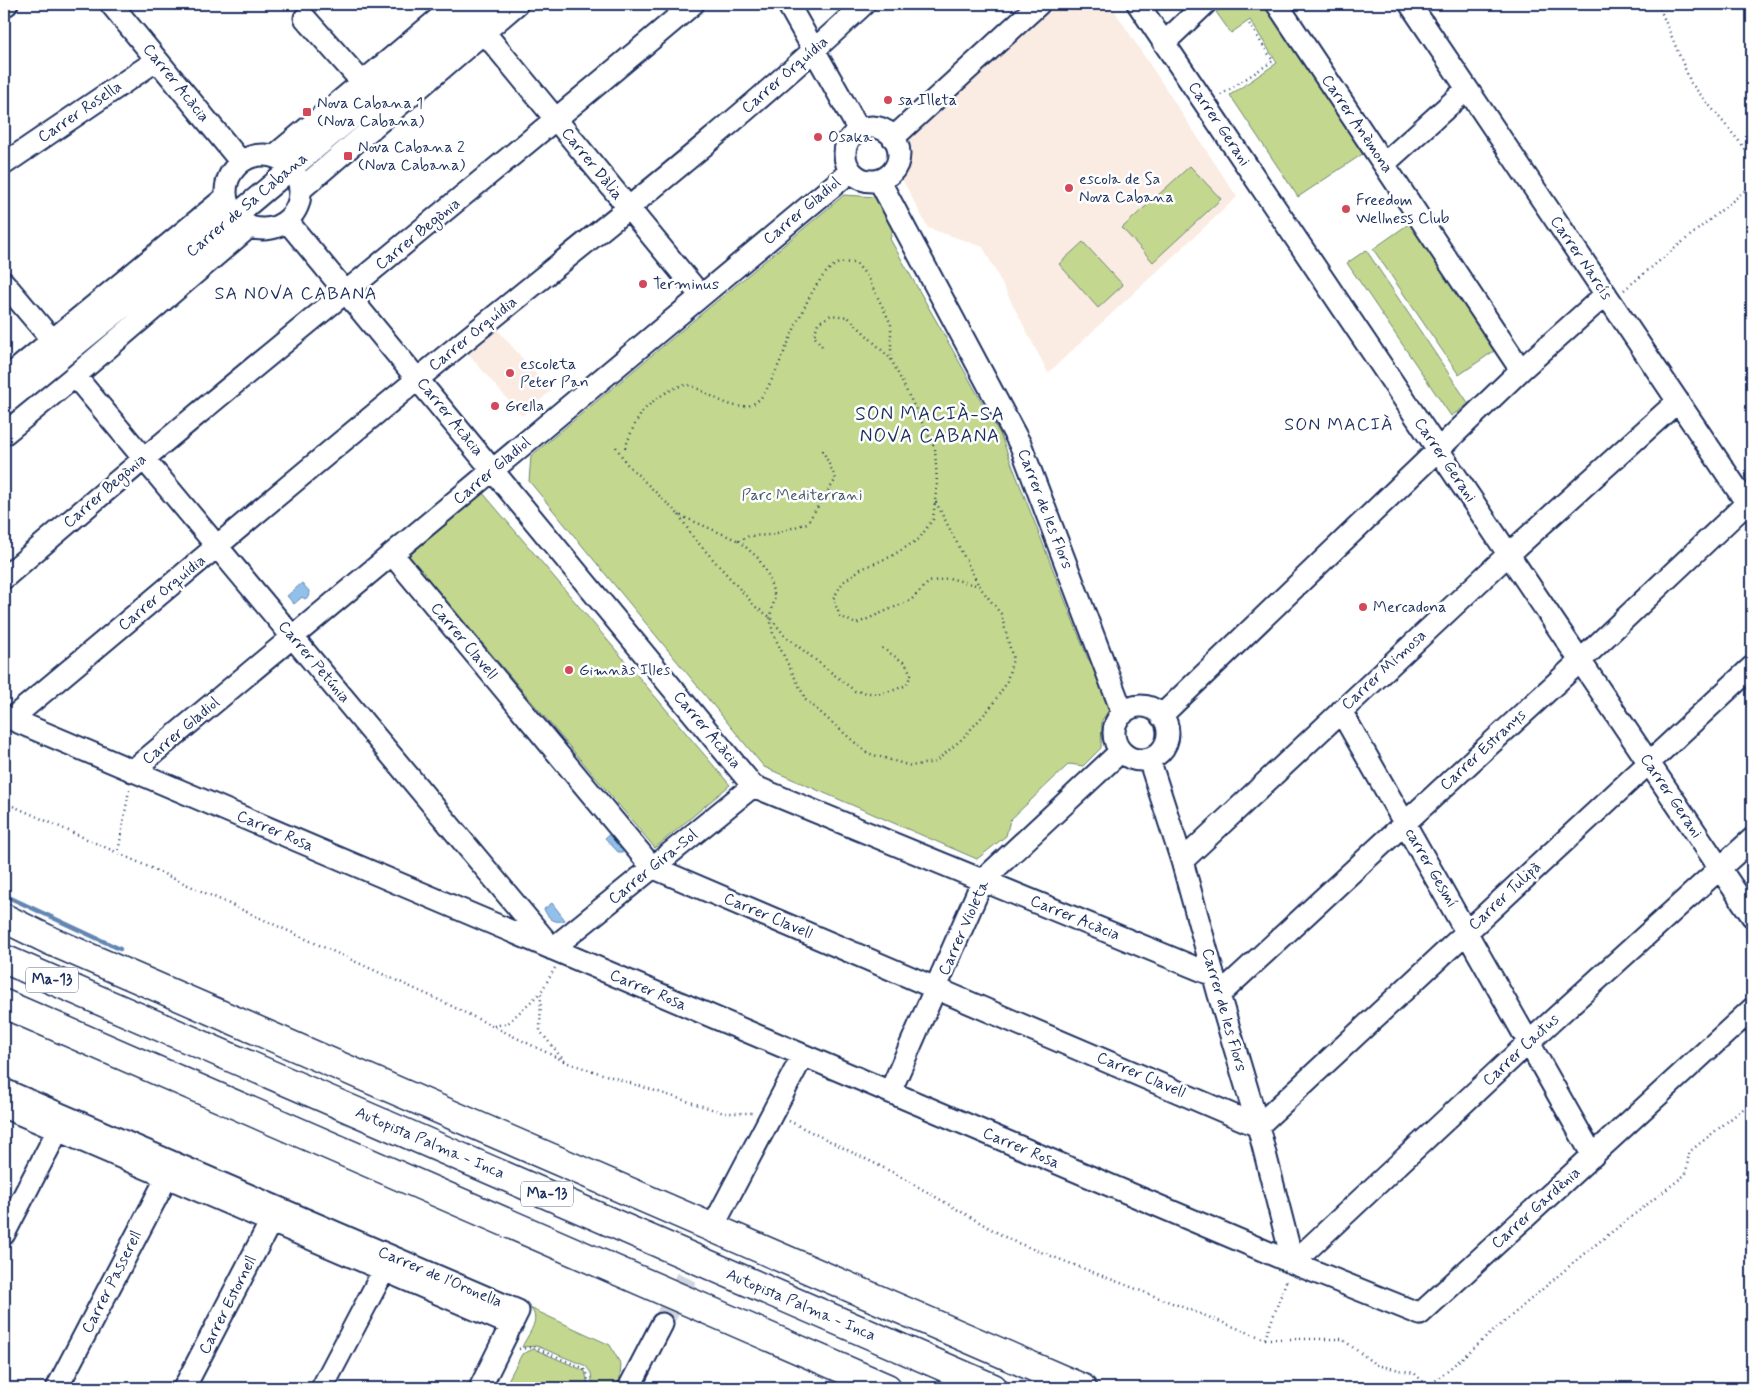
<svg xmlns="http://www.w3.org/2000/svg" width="1756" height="1392" font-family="Mynerve,sans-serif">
<rect width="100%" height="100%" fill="#fff"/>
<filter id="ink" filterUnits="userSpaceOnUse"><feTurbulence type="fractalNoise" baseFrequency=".02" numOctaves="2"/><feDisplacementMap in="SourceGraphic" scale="10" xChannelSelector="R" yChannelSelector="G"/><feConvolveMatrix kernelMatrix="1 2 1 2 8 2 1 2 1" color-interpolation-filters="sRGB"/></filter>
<g filter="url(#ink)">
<path fill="#fbece3" d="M1057 4H1110L1237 197 1048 373 983 247 928 228 902 179 896 142Z
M497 329 551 391 522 416 468 354Z"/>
<path fill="#c3d88e" stroke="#6f8476" d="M1229 4H1265L1364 153 1298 197 1230 95 1277 63 1250 20 1231 33 1216 12Z
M1190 166 1221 199 1153 262 1122 228Z
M844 195 877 197 894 225 890 239 1000 434 1088 659 1101 668 1112 706 1102 720 1101 748 1083 766 1069 764 1010 820 1006 836 977 859 764 767 529 481 531 456Z
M1410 223 1497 349 1459 375 1373 249Z
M1083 242 1123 285 1098 308 1059 264Z
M1366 250 1469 404 1451 416 1347 263Z
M483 493 730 785 655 848 409 556Z
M530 1308 610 1345 621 1365 619 1388H593L591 1373 586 1366 537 1346 522 1347C528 1334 542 1319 530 1308Z
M534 1349 585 1371 589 1388H504L522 1354Z"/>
<path fill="#91c0eb" stroke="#6286b3" d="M302 583 309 591V596L305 599 302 597 294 604 287 596Z
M612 832 623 848 622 852H618L605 838Z
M552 903 565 920C555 924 548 919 544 909Z"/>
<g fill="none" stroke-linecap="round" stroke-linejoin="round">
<path stroke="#6286b3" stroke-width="4.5" d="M4 895 120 949"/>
<path stroke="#d1d5df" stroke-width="21" stroke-dasharray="21 11" stroke-linecap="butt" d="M662 1324 719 1215"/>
<defs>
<path id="minor" d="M111 4 241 162
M788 4 859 130
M1138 4 1752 916
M1277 4 1521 370
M1410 4 1752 511
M4 6 7 4
M305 18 362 82
M484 32 701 296
M1164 43 1205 4
M845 154a27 27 0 1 1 54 0a27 27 0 1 1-54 0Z
M893 138 1039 4
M226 192a37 37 0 1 1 74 0a37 37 0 1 1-74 0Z
M274 156 456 4
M4 164 157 60
M1384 164 1467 89
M879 180 1021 446 1123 714
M300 190 517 4
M287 221 753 786 1213 975
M4 283 53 341
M75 376 551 947
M4 380 226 197
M4 404 235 216 487 4
M4 434 75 376 249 227
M392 554 652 867 1258 1126 1752 667
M4 578C230 382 465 198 693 4
M1114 733a27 27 0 1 1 54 0a27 27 0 1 1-54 0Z
M1341 711 1593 1156
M4 716 1293 1263 1420 1314 1752 1009
M1161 716 1521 370 1606 294
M11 719C147 606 282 490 419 378 568 255 723 137 864 4
M1149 759 1182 861 1219 995 1258 1126 1293 1263
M132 771 851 171
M1182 861 1498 564 1678 401
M552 949 753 786
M1219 995 1580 661 1747 503
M4 1090 518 1311 480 1388
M890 1092 983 880 1121 751
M4 1107 512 1325
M719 1215 803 1055
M4 1234 58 1130
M1293 1263 1529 1042 1752 839
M57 1388 167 1177
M184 1388 271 1221
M322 1388 384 1270
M629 1388 662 1324"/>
<path id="highway" d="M4 918 51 941 1082 1388
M4 959 993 1388
M4 1004 887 1388"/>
</defs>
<use href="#minor" stroke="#1b2f5e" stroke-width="25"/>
<use href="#highway" stroke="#1b2f5e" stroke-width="31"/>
<path stroke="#1b2f5e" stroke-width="2.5" stroke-dasharray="1 4" stroke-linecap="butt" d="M1658 4 1691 83 1752 157
M1221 95 1273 61 1248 22
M1624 290 1752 185
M822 346 814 336 818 323 831 315 848 317 891 359
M616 447 626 463 679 515 739 541
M625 448C636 420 640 408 667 392 675 388 683 383 692 386 712 394 743 422 763 395 782 369 810 270 840 263 845 262 851 263 856 263L867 276 891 324V359L935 449 937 483 933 519 919 539 890 557 861 569 843 582 833 599 840 616 856 624 911 600 929 582 949 578 979 586 1001 614 1013 659 1006 684 990 708 962 739 935 762 911 766 867 753 806 700 773 634 770 617 775 597 768 575 758 558 739 541 749 536 771 535 807 523 836 479 821 447
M936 502 979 586
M679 515 693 537 756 607 770 617 785 636 855 691 877 694 894 690 907 685 911 674 905 663 882 648
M129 790 118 853 437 999 564 1061
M4 802 118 853
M555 968 541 992 540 1031 565 1062 724 1113H753
M494 1026 508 1023 541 992
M789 1121 896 1174 1010 1240 1265 1339 1287 1279
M1265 1339H1342L1376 1365 1414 1373 1430 1388
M519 1349 533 1347 583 1368 587 1374 589 1388
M1428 1387 1580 1257 1686 1174 1689 1152 1752 1102"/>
<use href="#minor" stroke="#fff" stroke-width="21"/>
<use href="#highway" stroke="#fff" stroke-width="28"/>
</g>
</g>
<g fill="#d1495b" stroke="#fff" stroke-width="2">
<circle cx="888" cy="100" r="5"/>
<rect x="302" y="107" width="10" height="10" rx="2.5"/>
<circle cx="818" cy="137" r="5"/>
<rect x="343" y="151" width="10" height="10" rx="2.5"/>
<circle cx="1069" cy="188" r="5"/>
<circle cx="1346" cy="209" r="5"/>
<circle cx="643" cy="284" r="5"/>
<circle cx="510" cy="373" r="5"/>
<circle cx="495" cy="406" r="5"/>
<circle cx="1363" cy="607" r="5"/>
<circle cx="569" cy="670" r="5"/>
</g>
<g text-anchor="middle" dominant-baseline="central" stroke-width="5" stroke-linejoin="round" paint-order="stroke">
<g fill="#fff" stroke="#5f6d8e" stroke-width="1">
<rect x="26" y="967.5" width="52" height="25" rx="4"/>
<rect x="521" y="1181.5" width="52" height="25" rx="4"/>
</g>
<g font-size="15" font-weight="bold" fill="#1b2f5e">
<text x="52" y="980">Ma-13</text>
<text x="547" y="1194">Ma-13</text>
</g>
<g font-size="16" fill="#1b2f5e" stroke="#fff">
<text transform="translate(785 75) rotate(-41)">Carrer Orquídia</text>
<text transform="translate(176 83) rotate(51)">Carrer Acàcia</text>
<text transform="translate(80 112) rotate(-34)">Carrer Rosella</text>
<text transform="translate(1219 124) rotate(56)">Carrer Gerani</text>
<text transform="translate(1357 124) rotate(56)">Carrer Anèmona</text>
<text transform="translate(592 164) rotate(51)">Carrer Dàlia</text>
<text transform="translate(247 205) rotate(-40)">Carrer de Sa Cabana</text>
<text transform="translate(802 211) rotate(-40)">Carrer Gladiol</text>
<text transform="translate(418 234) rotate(-39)">Carrer Begònia</text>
<text transform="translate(1581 258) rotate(56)">Carrer Narcís</text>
<text transform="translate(473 334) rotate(-39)">Carrer Orquídia</text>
<text transform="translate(450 417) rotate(51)">Carrer Acàcia</text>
<text transform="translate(1445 460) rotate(56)">Carrer Gerani</text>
<text transform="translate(492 471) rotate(-40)">Carrer Gladiol</text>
<text transform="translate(105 491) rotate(-41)">Carrer Begònia</text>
<text transform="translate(1045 509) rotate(69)">Carrer de les Flors</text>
<text transform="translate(162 593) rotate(-40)">Carrer Orquídia</text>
<text transform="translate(464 641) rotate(50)">Carrer Clavell</text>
<text transform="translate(314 662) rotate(50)">Carrer Petúnia</text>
<text transform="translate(1384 670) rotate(-43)">Carrer Mimosa</text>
<text transform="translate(707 730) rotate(50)">Carrer Acàcia</text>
<text transform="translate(181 731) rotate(-40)">Carrer Gladiol</text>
<text transform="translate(1483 750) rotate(-43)">Carrer Estranys</text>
<text transform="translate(1671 796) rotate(56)">Carrer Gerani</text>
<text transform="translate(275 831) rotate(23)">Carrer Rosa</text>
<text transform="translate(653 867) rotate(-39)">Carrer Gira-Sol</text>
<text transform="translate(1431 868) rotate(60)">carrer Gesmí</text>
<text transform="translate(1505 896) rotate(-43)">Carrer Tulipà</text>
<text transform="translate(768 916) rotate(23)">Carrer Clavell</text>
<text transform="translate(1075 918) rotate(22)">Carrer Acàcia</text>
<text transform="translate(964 928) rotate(-66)">Carrer Violeta</text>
<text transform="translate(648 990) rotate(23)">Carrer Rosa</text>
<text transform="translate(1224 1010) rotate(74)">Carrer de les Flors</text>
<text transform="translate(1521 1050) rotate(-43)">Carrer Cactus</text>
<text transform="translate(1141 1075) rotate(23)">Carrer Clavell</text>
<text transform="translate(430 1143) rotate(23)">Autopista Palma - Inca</text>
<text transform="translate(1021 1148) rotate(23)">Carrer Rosa</text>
<text transform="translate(1536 1208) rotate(-42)">Carrer Gardènia</text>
<text transform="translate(440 1277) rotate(23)">Carrer de l'Oronella</text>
<text transform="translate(112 1282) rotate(-63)">Carrer Passerell</text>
<text transform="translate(228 1305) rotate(-63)">Carrer Estornell</text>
<text transform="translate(801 1305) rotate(23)">Autopista Palma - Inca</text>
</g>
<g font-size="16" fill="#1b2f5e" stroke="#fff" text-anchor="start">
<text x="898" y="100">sa Illeta</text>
<text x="317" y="103">Nova Cabana 1<tspan x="317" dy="18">(Nova Cabana)</tspan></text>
<text x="828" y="137">Osaka</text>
<text x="358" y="147">Nova Cabana 2<tspan x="358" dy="18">(Nova Cabana)</tspan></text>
<text x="1079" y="179">escola de Sa<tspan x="1079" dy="18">Nova Cabana</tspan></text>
<text x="1356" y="200">Freedom<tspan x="1356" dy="18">Wellness Club</tspan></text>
<text x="653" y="284">Terminus</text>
<text x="520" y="364">escoleta<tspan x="520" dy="18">Peter Pan</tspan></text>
<text x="505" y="406">Grella</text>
<text x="1373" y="607">Mercadona</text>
<text x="579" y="670">Gimnàs Illes</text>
</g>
<g font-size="16" fill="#45596a" stroke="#fff">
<text x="802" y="495">Parc Mediterrani</text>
</g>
<g font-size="18" letter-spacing="1" fill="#1b2f5e" stroke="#fff">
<text x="296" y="294">SA NOVA CABANA</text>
<text x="1339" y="425">SON MACIÀ</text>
</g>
<g font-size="19" letter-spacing="1" fill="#1b2f5e" stroke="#fff">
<text x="930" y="414">SON MACIÀ-SA<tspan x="930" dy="22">NOVA CABANA</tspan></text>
</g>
</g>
<rect width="1756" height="1392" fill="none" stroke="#fff" stroke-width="20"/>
<rect x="10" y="10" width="1736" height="1372" fill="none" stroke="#1b2f5e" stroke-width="2" filter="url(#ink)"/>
</svg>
